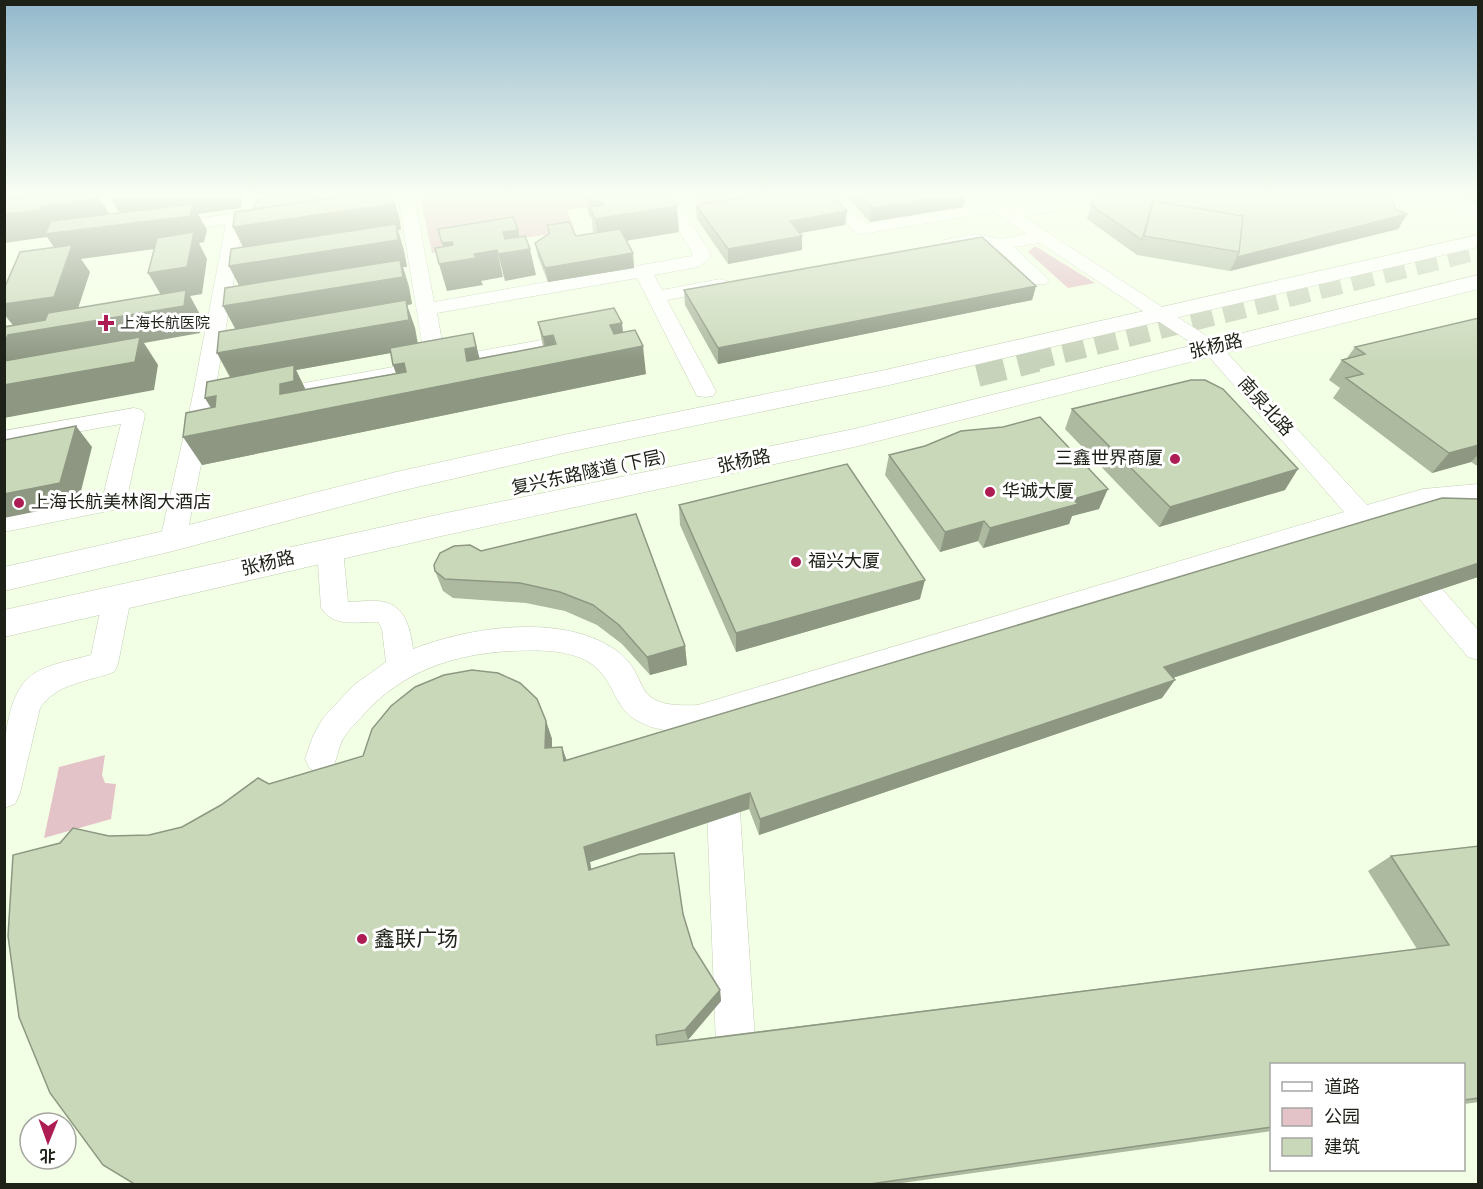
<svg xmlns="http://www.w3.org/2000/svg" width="1483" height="1189" font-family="'Alegreya Sans','Noto Sans SC',sans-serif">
<rect width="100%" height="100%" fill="#f3ffe4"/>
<path fill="#e3c2c8" d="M430 195H640L643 199 567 210 575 230 432 253 420 196Z
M688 195H781C758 199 704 217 688 195Z
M1035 246 1095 283 1068 288 1028 252Z
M105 755 102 775 105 783 116 784 111 819 44 838 59 767Z"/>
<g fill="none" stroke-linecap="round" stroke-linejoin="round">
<path stroke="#c8d3bb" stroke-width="22" stroke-dasharray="22 11" stroke-linecap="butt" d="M1465 195 1478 202
M1031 360 1478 249"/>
<path stroke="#c8d3bb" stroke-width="28" stroke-dasharray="28 14" stroke-linecap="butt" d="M977 373 1037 358"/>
<defs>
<path id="minor" d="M398 195H414L434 302 692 256V252L656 195H672L710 252V259L698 267 654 275 662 290 720 279 727 281 729 285 727 289 667 300 716 391 713 396 705 397 697 396 637 278 437 313 444 353 441 357 419 362 580 333 587 335 590 339 587 343 276 402 268 400 265 395 268 390 276 388 410 364 404 362 401 358 404 354 423 349Z
M821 195H838L866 223 982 204 971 195H990L1012 209 1084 195H1116L1108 200 1024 217 1219 344 1367 505 1423 489 1478 484V500L1424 505 1379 519 1384 526 1380 532C1370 535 1364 534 1357 526L698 731C671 733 636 730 620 704 610 687 605 671 587 661 565 649 536 650 511 651 454 654 403 671 364 714 357 722 348 730 343 739 338 748 337 760 332 769L321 773 310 769 305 759 313 736 323 718 354 685 386 662 382 629 378 622C358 621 333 629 321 607L317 550 321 543 330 541 339 543 343 550 348 602C358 602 367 600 377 601 404 602 410 626 413 649 469 627 561 613 614 649 655 676 624 709 698 705L1344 512 1205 352 1040 243 1014 247 1049 280 1046 284H1034C1018 270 999 243 977 244 965 245 955 250 944 248L941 244 944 240 976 234 1001 239 1027 234 994 212 862 234 856 233Z
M236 213 244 218 213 404 186 540 182 547 173 549 164 547 160 540 191 404 226 224 167 233 159 228 167 223Z
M134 408 142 410 145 415 126 502 123 508 4 532V514L103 496 121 424 4 445V431Z
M1405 554 1414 557 1478 630V660L1468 657 1396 571 1392 564 1396 557Z
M117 588 127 591 131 598 118 664 114 672C87 682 57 683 40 708L20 793 15 804 4 808C4 770 0 707 27 679 43 664 70 661 91 655L103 598 107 591Z
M722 767 733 772 738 782 757 1071 751 1085 737 1091 723 1085 717 1071 706 782 711 772Z"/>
<path id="major" d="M1434 195H1458L1478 206V220L1471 218 1437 199Z
M1478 235V247L885 386 568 452 396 492 173 551 4 591V567L173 529 396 472 568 434 885 370Z
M1478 275V289L854 447 446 535 4 637V610L446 513 854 429Z"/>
</defs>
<use href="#minor" stroke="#c4cfb6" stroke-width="1"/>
<use href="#major" stroke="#c4cfb6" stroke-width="1"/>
<use href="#minor" fill="#fff" fill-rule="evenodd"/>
<use href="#major" fill="#fff" fill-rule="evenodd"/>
</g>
<path fill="#aebaa0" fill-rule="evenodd" d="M270 195H350L399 216 401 230H398L404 251 407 267H403L409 287 412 304 407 305 415 328 418 343 480 359 543 346 538 322 623 332 646 374 202 465 211 408 205 398 230 378 217 353 235 329 239 285 229 266 243 247 253 209ZM391 353 396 373 306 390 296 370Z
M586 195H658L679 232 626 241 633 253 634 268 548 282 538 257 535 243 549 234 547 225 576 236 593 233 592 220 588 213Z
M845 195H966L963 207 870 222Z
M696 205 847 211 845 225 800 233 802 250 728 264 697 219Z
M1091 205 1395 209 1407 214 1398 229 1230 271 1137 255 1087 219Z
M1036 286 1032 300 718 364 685 305 684 290Z
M1479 318V467L1471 462 1432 473 1333 398 1340 388 1329 380 1342 360 1347 358 1355 347Z
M1072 409 1285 490 1159 527 1065 429Z
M889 455 1099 509 1072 516 1069 524 983 548 978 541 940 552 885 475Z
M1479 499V578L1478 577 1173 678 1162 698 759 835 749 809 590 862 591 869 683 916 693 947 720 990 721 1001 688 1040 1417 949 1368 871 1391 856 1479 846V1102L1464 1104V1065H1272V1131L888 1185H136L109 836 149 835 182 827 269 784 546 721 552 739V748L567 760Z
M679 505 920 599 736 652 680 525Z
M481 551 685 646 687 665 650 675 622 644 597 625 565 611 526 603 453 598 443 591 435 571Z"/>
<path fill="#8d9782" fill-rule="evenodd" d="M4 195H110L99 196 109 213 104 226 58 233 190 216 191 215 126 224 110 198 131 195H242L241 208 198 214 207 230 204 242 199 243 207 259 202 294 190 296 202 318 200 333 144 343 158 365 154 390 4 418V385L15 383 4 370V344L8 335 184 306 185 297 164 300 148 273 187 267 191 244 81 259 90 272 73 324 19 333 4 314V304L54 297 67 261H63L47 237 4 243V214L40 210 41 207 4 211ZM89 198 88 200 71 202 72 200ZM139 344 135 362 23 382 30 363Z
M346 195H350L351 210 392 195 399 216 401 230H398L404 251 407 267H403L409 287 412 304 407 305 415 328 418 348 296 370 307 393H403L393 365 465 349 473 333 484 375 549 364 543 337 553 335 558 362 610 325 622 323 625 349 643 346 646 374 202 465 183 437 291 415 233 381 217 353 238 334 223 306 243 293 229 266 246 253 233 227Z
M647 195H658L659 209 677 206 679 232 599 245 595 219 593 214 591 201 601 200 604 217Z
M952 195H966L963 207 870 222 872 208Z
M847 211 845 225 789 235 790 221Z
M1407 214 1398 229 1230 271 1237 257Z
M518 230 522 250 530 249 536 275 505 281 498 254 503 232Z
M802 236V250L728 264V249Z
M452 242 474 254 497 250 503 277 481 281 483 285 447 291 439 264 447 263 442 243Z
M633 253 634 268 548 282 545 268Z
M1036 286 1032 300 718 364V348Z
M216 396 223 427 205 398Z
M76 426 92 447 78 503 4 518V494Z
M1479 445V454L1471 462 1432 473 1449 453Z
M1298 469 1285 490 1159 527 1170 507Z
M1108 489 1099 509 1072 516 1069 524 983 548 990 528 1073 499Z
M984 521 978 541 940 552 945 532Z
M1479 563V576L1478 577 1151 685 1164 667Z
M925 580 920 599 736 652V633Z
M685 646 687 665 650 675 647 657Z
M1175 680 1162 698 759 835 760 819Z
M546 721 552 739V765L545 748Z
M562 747 568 764 564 761Z
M750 793 749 809 590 862 594 884 589 870 584 847Z
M720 990 721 1001 688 1040 685 1030Z"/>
<path fill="#cad8ba" stroke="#8d9782" stroke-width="1.5" d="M39 195H90L88 200 41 206 40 210 4 214V200Z
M111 195H131L110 198Z
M270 195H346V196L253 209 257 200Z
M354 195H391L392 204 233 227 235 212Z
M588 195H649L651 197 670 195 677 206 595 219 590 207 604 205 601 200 591 201Z
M759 195H832L847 211 790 221 802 236 728 249 696 205Z
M860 195H952L872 208Z
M1096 195H1392L1395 209 1407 214 1237 257 1239 252 1243 216 1153 201 1142 240 1091 205Z
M1153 201 1243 216 1239 252 1144 236Z
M193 204 190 216 45 234 51 221Z
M513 217 518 230 503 232 505 239 525 236 530 249 498 254 497 250 474 254 476 258 439 264 435 248 453 245 452 242 442 243 438 229Z
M569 222 576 236 620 229 633 253 545 268 535 243 550 233 547 225Z
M396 224 398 240 229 266 231 249Z
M194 232 187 267 148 273 157 238Z
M982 237 1036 286 718 348 684 290Z
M72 245 54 297 4 304V289L20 252Z
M400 260 403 277 223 306 225 288Z
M186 290 184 306 8 335 4 344V327L45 320 48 313Z
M406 300 409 320 217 353 219 332Z
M614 308 622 323 610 325 614 334 635 330 643 346 183 437 186 413 215 407 216 396 205 398 207 382 294 365V381L280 384V394L406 372 404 363 393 365 390 348 473 333 476 347 465 349 467 361 556 344 553 335 543 337 538 322Z
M1479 318V445L1449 453 1346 378 1363 374 1342 360 1365 354 1355 347Z
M140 337 135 362 4 385V361Z
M1191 380H1205L1223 389 1298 469 1170 507 1072 409Z
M1040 417 1108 489 1073 499 1078 504 990 528 984 521 945 532 889 455 925 446 961 431 1003 427Z
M76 426 60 483 4 494V440Z
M847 464 925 580 736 633 679 505Z
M1442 498 1479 499V563L1164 667 1175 680 760 819 750 793 584 847 589 870 640 854 674 853 683 914 693 947 720 990 685 1030 656 1035 657 1045 1449 945 1391 856 1479 846V1098L1464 1100V1065H1272V1127L863 1185H136L103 1165 50 1093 19 1017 8 936 13 855 60 843 73 828 109 836 149 835 182 827 221 805 258 778 269 784 363 756 372 729 391 706 415 687 444 675 472 670 498 673 520 683 537 699 546 721 545 748 562 747 564 761Z
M636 514 685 646 647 657 619 625 593 605 560 592 520 583 445 579 435 571 434 565 440 553 454 546 470 545 481 551Z"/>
<linearGradient id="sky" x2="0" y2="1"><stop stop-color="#92b8cc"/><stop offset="0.54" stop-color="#fafff3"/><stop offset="1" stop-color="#fafff3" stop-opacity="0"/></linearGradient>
<rect width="1483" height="361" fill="url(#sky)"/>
<g fill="#ad1c52" stroke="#fff" stroke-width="2">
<path d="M103 314h6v6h6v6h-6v6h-6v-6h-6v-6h6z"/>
<circle cx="1175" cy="459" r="6"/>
<circle cx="990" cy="492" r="6"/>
<circle cx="19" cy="503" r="6"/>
<circle cx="796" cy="562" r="6"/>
<circle cx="362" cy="939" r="6"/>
</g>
<g text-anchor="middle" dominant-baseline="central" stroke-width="6" stroke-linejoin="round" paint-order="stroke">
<g font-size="15" fill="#1d2117" stroke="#fff" text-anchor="start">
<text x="120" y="323">上海长航医院</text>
</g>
<g font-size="18" fill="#1d2117" stroke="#fff">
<text transform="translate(1216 347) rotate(-13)">张杨路</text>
<text transform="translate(1265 407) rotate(48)">南泉北路</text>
<text transform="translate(744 462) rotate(-12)">张杨路</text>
<text transform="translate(589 473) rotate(-12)">复兴东路隧道 (下层)</text>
<text transform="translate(268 564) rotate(-13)">张杨路</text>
</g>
<g font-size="18" fill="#1d2117" stroke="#fff" text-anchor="start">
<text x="1163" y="459" text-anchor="end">三鑫世界商厦</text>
<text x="1002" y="492">华诚大厦</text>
<text x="31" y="503">上海长航美林阁大酒店</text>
<text x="808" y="562">福兴大厦</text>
</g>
<g font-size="21" fill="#1d2117" stroke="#fff" text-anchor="start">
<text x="374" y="939">鑫联广场</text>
</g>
</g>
<rect width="1483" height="1189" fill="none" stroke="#1d2117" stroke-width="12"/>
<rect x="1270" y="1063" width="195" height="108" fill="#ffffff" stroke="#a5a6a2" stroke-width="1.5"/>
<rect x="1282" y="1082" width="30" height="9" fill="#ffffff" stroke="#a5a6a2" stroke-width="1.5"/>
<text x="1324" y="1093" font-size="18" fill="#1d2117">道路</text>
<rect x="1282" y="1108" width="30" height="18" fill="#e3c2c8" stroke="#a5a6a2" stroke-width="1.5"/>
<text x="1324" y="1123" font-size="18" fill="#1d2117">公园</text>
<rect x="1282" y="1138" width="30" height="18" fill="#cad8ba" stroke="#a5a6a2" stroke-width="1.5"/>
<text x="1324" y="1153" font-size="18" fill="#1d2117">建筑</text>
<g transform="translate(48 1141) rotate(181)"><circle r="28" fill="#ffffff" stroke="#a5a6a2" stroke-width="1.5"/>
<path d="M0-4.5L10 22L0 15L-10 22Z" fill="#ad1c52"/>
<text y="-9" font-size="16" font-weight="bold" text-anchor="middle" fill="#1d2117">北</text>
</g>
</svg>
